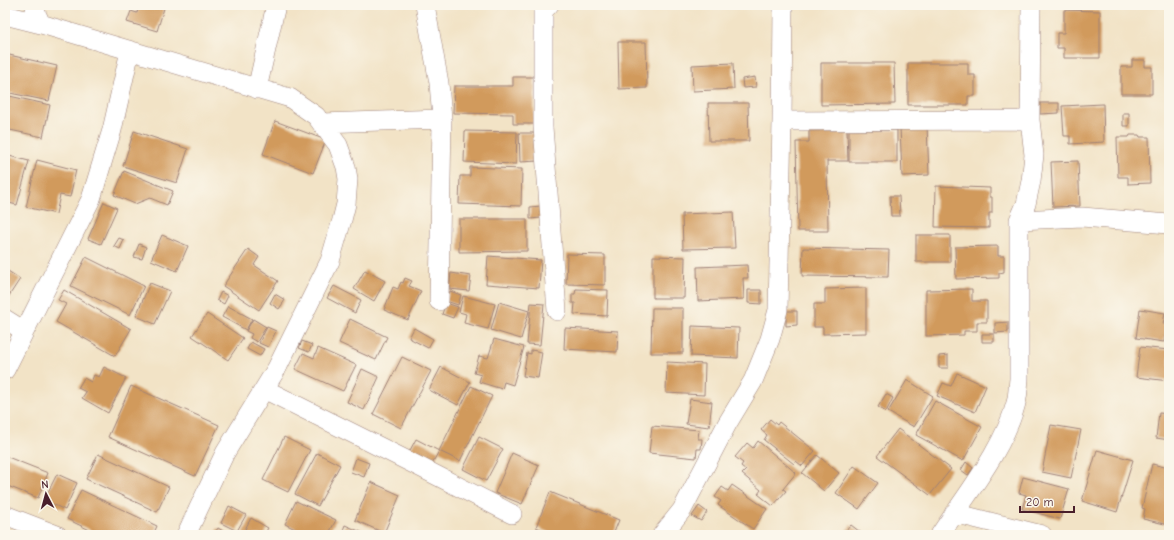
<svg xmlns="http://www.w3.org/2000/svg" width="1174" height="540" font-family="'Comic Neue',sans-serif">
<rect width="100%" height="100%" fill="#fbf7ec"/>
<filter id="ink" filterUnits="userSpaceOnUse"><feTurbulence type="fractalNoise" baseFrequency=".025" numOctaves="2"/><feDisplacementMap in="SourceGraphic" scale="8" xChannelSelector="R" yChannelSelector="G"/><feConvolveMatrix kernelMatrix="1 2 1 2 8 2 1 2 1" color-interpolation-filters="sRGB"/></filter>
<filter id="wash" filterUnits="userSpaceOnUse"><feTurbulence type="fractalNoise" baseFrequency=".012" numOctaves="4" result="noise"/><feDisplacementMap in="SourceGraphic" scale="16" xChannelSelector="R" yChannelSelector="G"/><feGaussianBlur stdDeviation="0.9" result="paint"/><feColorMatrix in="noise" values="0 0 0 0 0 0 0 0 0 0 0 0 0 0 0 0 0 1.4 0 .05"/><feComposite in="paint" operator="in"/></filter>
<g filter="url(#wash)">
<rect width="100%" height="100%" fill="#f2e3c6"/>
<g id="blocks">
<path fill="#d19a5c" d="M139 5H165L157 31 127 22 131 11 137 13Z
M1064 10 1100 11V58H1064V48H1057V33H1064Z
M618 42H646L647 88 619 89Z
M5 54 57 66 49 101 5 92Z
M1132 60H1145V67H1152V94H1121V67H1132Z
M733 63 734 89 693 91 692 65Z
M821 63H894L895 104 821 105Z
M908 63H968V75H975V96H968V105H908Z
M513 77H535L534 124H513V114L453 113 454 86H513Z
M755 77 756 87 743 88 742 79Z
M5 95 50 105 43 137 5 129Z
M708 103H748L749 141H709Z
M1040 103H1059V113L1040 114Z
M1103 104 1104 142 1070 144V136H1064L1062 106Z
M1123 113H1129V126H1123Z
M275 121 326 140 313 173 263 154Z
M927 126 929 175 902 176 900 127Z
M847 130 848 161H827L828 231H798L796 142H809V131Z
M849 130H897V162H849Z
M134 131 188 149 177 183 123 166Z
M465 131 517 132 516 164 464 162Z
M519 133H537L538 161 520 162Z
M1130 135H1139L1140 137H1149L1150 183 1128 184V177H1118L1117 137H1129Z
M5 155 29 161 17 205 5 202Z
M37 160 76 170 70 197 60 195 56 214 26 207Z
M1078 161 1080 206 1053 207 1051 162Z
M470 167 522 169 521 206 459 204 460 176H470Z
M124 171 173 191 167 205 150 198 135 204 114 195Z
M936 186 990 188V197H992V213H989V228L935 227Z
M890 196H899L900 216H891Z
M104 202 117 208 101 244 88 239Z
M541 206V218L530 219V207Z
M733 212 735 248 683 249 682 214Z
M459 219H527V251L459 252Z
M162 235 188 246 177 271 151 260Z
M916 235H950V262H916Z
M119 238 124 240 120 249 114 246Z
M139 244 146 247 142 259 134 257Z
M998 246V256H1004V272L999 273V278L956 279 955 247Z
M803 248 889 250 888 277 802 276Z
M248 249 259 257 254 265 278 281 259 310 223 286Z
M567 254 605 255V285L566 284Z
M488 256 541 260 539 288 486 284Z
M653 256 685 257 684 298H653Z
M86 257 144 286 130 315 71 286Z
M1167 259H1169V297H1167Z
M747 265 748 278H743L744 299 698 301 697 267Z
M5 269 20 279 5 302Z
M365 270 385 281 374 301 354 289Z
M451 273 471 276 469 291 449 289Z
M405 278 412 281 409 286 421 291 408 320 384 310 393 287 398 289 401 282 403 283Z
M150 283 170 291 155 324 136 316Z
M334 286 361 300 355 313 327 298Z
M866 288V333L823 334V327H814V304H825V289Z
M576 289 608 290 607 316 574 314 575 303H572V294H575Z
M972 289V301H987V322H977V331H964V335L926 336V290Z
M64 290 131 329 115 356 56 322 66 304 58 300Z
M748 290H761V304L748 303Z
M450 291 461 295 458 305 446 301Z
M221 292 228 296 224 304 217 300Z
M275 294 285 300 279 309 270 303Z
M463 296 495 304 488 329 464 323 466 314 459 312Z
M499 302 529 311 521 339 491 330Z
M446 303 458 307 453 318 442 314Z
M531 303 544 304 540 345 527 344Z
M228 306 252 319 246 330 222 317Z
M652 308H683V353H651Z
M1140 309 1165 313 1163 324H1167L1164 342 1136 338Z
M786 311H797V325L786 326Z
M207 314 243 338 228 360 192 336Z
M253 319 266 327 257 342 250 338 252 334 246 331Z
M350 319 387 337 376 360 339 343Z
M1008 322V332L995 333V323Z
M692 326 739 328 738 358 691 356Z
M267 327 276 331 268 347 259 343Z
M414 328 433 339 428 348 409 338Z
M565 328 618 331 617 352 564 349Z
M982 334H994V342H982Z
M494 339 524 347 513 385 504 382 502 389 479 382 481 375 474 373 479 356 488 358Z
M302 341 312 345 309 352 299 348Z
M251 342 264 349 260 356 247 349Z
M1140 347 1169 350V381L1136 377Z
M318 348 356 365 343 391 295 369 303 353 314 358Z
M531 350 542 352 538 378 523 376 527 353 531 354Z
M948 355V368H939V356Z
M402 357 431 371 401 428 373 414Z
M667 362 705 364 704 395 666 393Z
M104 367 126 378 108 413 82 398 86 392 78 388 84 378 91 382 94 375 99 377Z
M441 367 470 382 458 405 429 390Z
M362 369 379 377 364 410 347 402Z
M957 373 986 386 975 412 937 396 943 383 951 386Z
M907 380 933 396 914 427 888 412Z
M131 386 219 425 195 476 108 437Z
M471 386 492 396 460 461 439 451Z
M886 394 893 398 886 412 878 407Z
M690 399 712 402 709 427 686 424Z
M935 401 982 427 963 461 916 435Z
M1159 413 1169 414V440L1156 438Z
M770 419 777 425 779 422 815 451 802 466 796 461 794 464 764 440 767 435 761 430Z
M1051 425 1081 430 1071 478 1042 472Z
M652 426 699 430 698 439H702L701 449H697L696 458 649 453Z
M898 429 951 469 930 495 877 456Z
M284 437 310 450 288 492 263 480Z
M479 437 503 449 486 481 463 469Z
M416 439 439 451 430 467 408 454Z
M758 441 796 473 783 489 786 491 773 506 758 494 761 490 742 474 746 470 741 466 743 463 735 457 747 443 753 448Z
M1097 450 1133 460 1117 512 1082 501Z
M317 453 340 465 318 506 295 494Z
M512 453 539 465 522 504 495 493Z
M98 454 169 487 157 512 86 479Z
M817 455 839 473 824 491 802 473Z
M5 456 48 473 38 498 5 485Z
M356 458 369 463 364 477 351 472Z
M966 462 973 468 968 475 961 470Z
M1152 464 1169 468V525L1143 519 1145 509 1142 508Z
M854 466 878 483 859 509 836 493Z
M57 474 77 483 65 510 44 500Z
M1023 477 1069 489 1060 519 1022 509 1026 495 1019 493Z
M371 482 400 495 384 533 355 520Z
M732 485 767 509 753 529 718 505 721 501 715 497 722 487 728 491Z
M81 490 157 526 153 535H100L67 519Z
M550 492 619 520 613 535H555L536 527Z
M296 501 336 520 328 535H307L285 524Z
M229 506 246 515 237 531 221 523Z
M699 506 707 512 701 521 692 516Z
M251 518 268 528 264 535H242Z
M345 525 368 535H341Z
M851 525 864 535H842Z
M218 528 230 535H213Z"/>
</g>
</g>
<g filter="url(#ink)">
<use href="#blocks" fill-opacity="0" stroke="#9e8178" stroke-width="1"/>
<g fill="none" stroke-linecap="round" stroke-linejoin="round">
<defs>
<path id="street" d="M36 5 35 11 41 24 290 98 316 116 338 145 346 167 348 179 346 204 342 220 330 261 277 368 225 453 186 535
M425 5 439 83 442 119 439 301
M549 5 543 11V127L557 311
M5 15 41 24
M257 89 276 5
M782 121 1030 120
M321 123 442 119
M1019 220 1082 217 1169 224
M5 319 24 331
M5 370 91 199 112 130 130 51
M264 389 418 466 512 514
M954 513 1042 535
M5 515 57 535
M662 535 682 510 727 424 753 381 770 339 778 310 782 121 783 5
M940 535C966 495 1004 449 1016 403 1018 396 1018 387 1019 379V220L1026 204 1031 181 1034 155 1030 120 1031 5"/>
</defs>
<use href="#street" stroke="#9e8178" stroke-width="20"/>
<use href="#street" stroke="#fff" stroke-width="19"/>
</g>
</g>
<rect width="1174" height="540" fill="none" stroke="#fbf7ec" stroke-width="20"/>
<g transform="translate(46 494) rotate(354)" stroke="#fbf7ec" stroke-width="3" paint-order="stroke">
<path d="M0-3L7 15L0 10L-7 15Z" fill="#4a1f2b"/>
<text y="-6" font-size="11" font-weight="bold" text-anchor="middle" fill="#4a1f2b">N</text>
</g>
<path d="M1020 506v6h54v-6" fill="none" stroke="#4a1f2b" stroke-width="2"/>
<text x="1026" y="506" font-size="12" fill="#4a1f2b" stroke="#fbf7ec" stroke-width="3" paint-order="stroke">20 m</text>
</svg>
